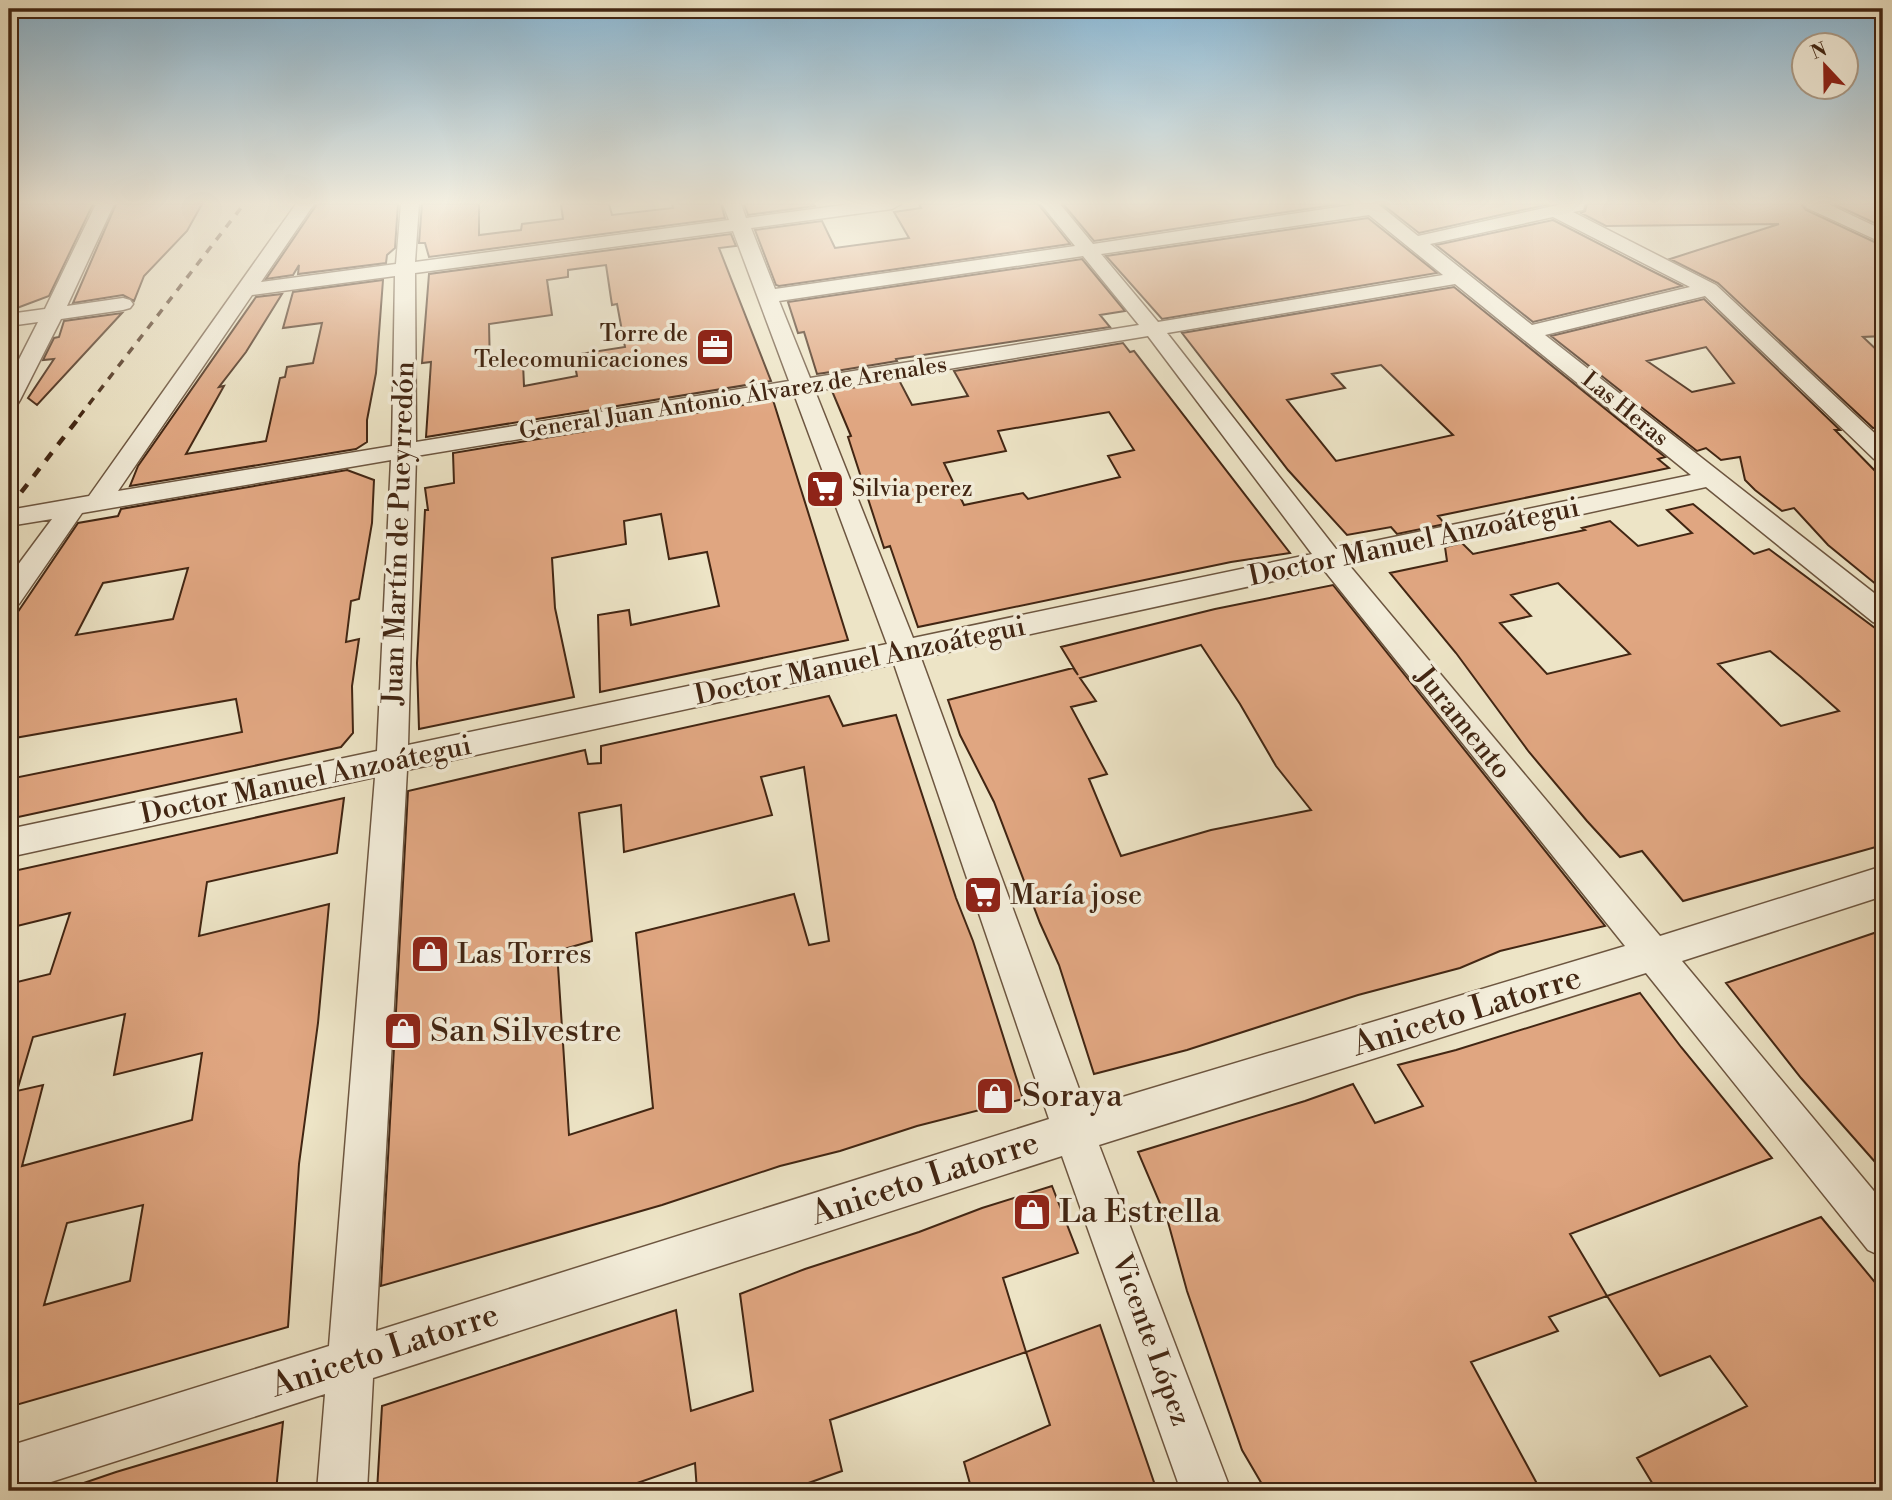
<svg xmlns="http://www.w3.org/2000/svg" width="1892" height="1500" font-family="'Libre Bodoni',serif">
<rect width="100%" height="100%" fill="#ede4c6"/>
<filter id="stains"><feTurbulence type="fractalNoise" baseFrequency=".00286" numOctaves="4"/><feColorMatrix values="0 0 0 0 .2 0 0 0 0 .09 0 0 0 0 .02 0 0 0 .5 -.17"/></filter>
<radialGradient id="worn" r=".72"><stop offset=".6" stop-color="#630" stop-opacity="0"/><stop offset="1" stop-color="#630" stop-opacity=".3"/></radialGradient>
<path fill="#e0a681" stroke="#422613" stroke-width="2" fill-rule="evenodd" d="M9 204H93L49 296 9 311Z
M116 204H202L187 231 144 276 134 301 123 295 73 303Z
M317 204H398L395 248 387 255 386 263 298 274 299 265 293 275 266 279Z
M422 204H479V235L521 230 522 224 563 219 561 204H609L612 215 673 208 672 204H721L725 218 429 257 425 243H419Z
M744 204H814L815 206 748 215Z
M919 204H1038L1070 244 779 286 776 285 755 230 822 221 835 248 909 238 894 212 921 208Z
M1063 204H1340L1094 241Z
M1382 204H1550L1419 233Z
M1587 204H1801L1806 210 1883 246V336L1863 337 1883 356V427L1873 428 1718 283 1670 259 1779 224 1606 226 1581 213 1585 211Z
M1834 204H1883V227Z
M1368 218 1437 273 1162 319 1106 256Z
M1553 220 1644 267 1682 286 1533 322 1436 245Z
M731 234 736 246 719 248 771 381 426 437 431 362 422 363 429 274ZM606 265 612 305 617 304 625 347 573 355 577 376 524 386 523 363 490 368 489 324 552 315 547 280 568 277V270Z
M1082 259 1125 311 1100 315 1110 327 896 359 897 361 824 373 817 374 804 332 798 333 788 302Z
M383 280 376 373 367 420V442L356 449 130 486 138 466 256 297 282 294 246 352 219 387 224 386 186 454 266 441 280 378 285 377 287 367 313 363 322 323 283 328 293 292Z
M1454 287 1665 457 1658 459 1669 468 1438 516 1445 524 1397 534 1391 527 1347 535 1288 470 1182 333ZM1381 365 1453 435 1336 461 1287 400 1345 388 1332 374Z
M1704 299 1840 430H1835L1883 479V590L1828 545 1794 508 1782 511 1755 490 1745 480 1740 457 1721 460 1706 448 1697 451 1551 336ZM1706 347 1734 383 1692 392 1647 361Z
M122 313 37 405 28 398 54 359 43 360 54 338 59 337 64 321Z
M1123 343 1130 352 1134 351 1290 553 1231 562 918 627 890 546 884 548 848 437 851 436 832 391 899 380 912 405 931 402 968 396 954 371ZM1109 412 1134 450 1108 456 1120 477 1028 499 1023 493 964 505 944 463 1006 451 998 431Z
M773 400 848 640 600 692 598 615 629 610 631 625 719 606 707 552 669 559 661 514 624 521 626 544 552 558 555 608 574 697 419 729 417 663 425 510H428L425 488 454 483 453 453Z
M347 470 374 480 372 523 359 599 351 601 346 642 359 639 352 686 353 733 341 747 9 819V779L242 732 236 699 9 739V625L78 523 118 516 121 509ZM188 568 173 619 76 635 103 583Z
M1693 504 1754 554 1769 549 1883 634V845L1683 901 1642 851 1620 857 1587 821 1529 752 1456 653 1390 573 1447 561 1445 547 1462 543 1473 554 1585 530 1582 528 1610 521 1638 546 1692 533 1667 510ZM1558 583 1630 654 1547 674 1500 623 1531 616 1511 595ZM1770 651 1801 677 1839 711 1781 726 1718 664Z
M1333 585 1605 926 1500 951 1460 968 1358 995 1187 1050 1094 1074 1059 965 1040 923 994 802 960 735 948 700 1073 668 1078 675 1061 647 1215 609ZM1201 645 1240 704 1276 766 1311 810 1211 830 1121 856 1089 779 1107 774 1071 707 1096 701 1080 678Z
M829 696 843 726 896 715 956 898 973 941 1023 1099 917 1126 840 1151 780 1166 662 1205 381 1286 408 791 585 750 588 764 601 763V746ZM804 767 829 941 809 945 794 894 636 933 653 1108 569 1135 557 951 592 941 579 813 621 805 624 852 772 815 761 777Z
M344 798 337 853 207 882 199 936 329 904 318 1023 299 1164 288 1327 9 1407V984L50 974 70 913 9 928V872ZM125 1014 114 1075 202 1053 192 1120 22 1166 43 1085 17 1091 33 1037ZM143 1205 130 1281 44 1305 67 1223Z
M1883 930V1171L1801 1078 1726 983Z
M1640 993 1681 1047 1772 1158 1570 1234 1607 1296 1549 1317 1558 1331 1471 1362 1541 1491H1266L1242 1450 1187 1291 1168 1222 1138 1152 1305 1101 1353 1084 1375 1123 1423 1106 1398 1065 1456 1050Z
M1052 1186 1078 1253 1003 1278 1026 1352 830 1420 842 1471 786 1491H697L695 1463 614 1491H377L382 1406 676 1310 691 1411 753 1391 740 1294 805 1269 919 1232 982 1208Z
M1821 1217 1883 1292V1491H1657L1637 1458 1747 1406 1710 1356 1660 1376 1607 1296Z
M1100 1325 1157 1491H972L964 1462 1050 1425 1026 1352Z
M283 1422 276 1491H69V1488L116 1472Z"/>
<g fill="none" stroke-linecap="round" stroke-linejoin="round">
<defs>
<path id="minor" d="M96 204H114L67 306 123 298 130 300 133 304 130 308 123 310 61 319 20 400 17 405 9 407V379L38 322 9 326V314L45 309Z
M296 204H314L261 282 396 264 401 204H419L415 262 729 220 723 204H741L746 218 851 204H901L892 209 751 228 775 289 1075 246 1041 204H1060L1093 244 1358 204H1378L1418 236 1562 204H1585L1583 210 1573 212 1716 285 1883 441V461L1874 459 1705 296 1545 335 1883 600V625L1873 622 1706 487 1349 565 1660 936 1883 866V896L1682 961 1883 1202V1257L1868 1250 1646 973 1099 1145 1231 1491H1181L1062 1156 373 1378 367 1491H317L325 1394 23 1491H9V1446L329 1346 375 777 9 857V829L377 751 391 460 82 513 19 604 9 606V577L52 519 9 526V510L89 496ZM1369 215 1443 275 1158 322 1101 254ZM1553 217 1690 287 1532 325 1430 244ZM733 231 789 381 416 442 415 273ZM1083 256 1139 325 810 378 779 301ZM395 276 392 446 118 491 252 295ZM1455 284 1691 475 1336 549 1167 333ZM1148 336 1312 554 913 638 815 391ZM794 394 887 644 408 745 416 456ZM1324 570 1625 946 1086 1108 921 658ZM894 664 1049 1119 376 1331 407 770Z
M1804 204H1828L1883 230V243L1807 208Z"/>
</defs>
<use href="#minor" stroke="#6d5640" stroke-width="3"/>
<use href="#minor" fill="#f3edda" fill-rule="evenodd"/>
<path stroke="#422613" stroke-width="3.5" stroke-dasharray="8 8" stroke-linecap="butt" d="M79 417 244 204"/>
<path stroke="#422613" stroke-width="4.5" stroke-dasharray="10 10" stroke-linecap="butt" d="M9 508 81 415"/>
</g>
<linearGradient id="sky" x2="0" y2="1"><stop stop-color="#89b8d6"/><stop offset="0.49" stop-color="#f7f3e5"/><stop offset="1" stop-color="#f7f3e5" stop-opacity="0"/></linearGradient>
<rect width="1892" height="414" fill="url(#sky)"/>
<defs>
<symbol id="office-square" viewBox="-11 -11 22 22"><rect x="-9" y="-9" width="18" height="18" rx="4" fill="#8f2418" stroke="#f3edda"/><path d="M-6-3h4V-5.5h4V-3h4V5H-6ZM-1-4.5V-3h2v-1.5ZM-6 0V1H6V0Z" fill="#fff"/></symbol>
<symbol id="supermarket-square" viewBox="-11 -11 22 22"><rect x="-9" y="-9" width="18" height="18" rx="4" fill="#8f2418" stroke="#f3edda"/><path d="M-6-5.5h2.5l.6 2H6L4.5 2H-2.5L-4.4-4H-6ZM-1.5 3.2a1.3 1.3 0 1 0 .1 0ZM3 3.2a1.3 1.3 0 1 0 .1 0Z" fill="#fff"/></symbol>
<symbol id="shop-square" viewBox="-11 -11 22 22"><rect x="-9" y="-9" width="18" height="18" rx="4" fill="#8f2418" stroke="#f3edda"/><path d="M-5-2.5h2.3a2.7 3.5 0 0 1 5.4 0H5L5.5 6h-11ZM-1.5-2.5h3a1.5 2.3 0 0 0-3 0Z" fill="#fff"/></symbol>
</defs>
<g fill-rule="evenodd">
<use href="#office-square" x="693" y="325" width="44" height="44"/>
<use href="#supermarket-square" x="803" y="467" width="44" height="44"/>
<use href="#supermarket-square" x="961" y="873" width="44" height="44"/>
<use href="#shop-square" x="408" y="932" width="44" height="44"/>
<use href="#shop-square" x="381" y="1009" width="44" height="44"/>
<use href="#shop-square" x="973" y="1074" width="44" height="44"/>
<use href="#shop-square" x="1010" y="1190" width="44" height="44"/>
</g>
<g text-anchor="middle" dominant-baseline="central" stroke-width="7" stroke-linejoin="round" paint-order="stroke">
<g font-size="23" fill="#422613" stroke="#f3edda" text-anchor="end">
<text x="688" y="334">Torre de<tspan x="688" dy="26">Telecomunicaciones</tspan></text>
<text x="852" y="489" text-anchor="start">Silvia perez</text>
</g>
<g font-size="23" fill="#422613" stroke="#f3edda">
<text transform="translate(733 398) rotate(-9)">General Juan Antonio Álvarez de Arenales</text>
<text transform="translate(1625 409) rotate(39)">Las Heras</text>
</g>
<g font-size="28" fill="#422613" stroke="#f3edda">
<text transform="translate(399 533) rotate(-88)">Juan Martín de Pueyrredón</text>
<text transform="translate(1414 542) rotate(-12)">Doctor Manuel Anzoátegui</text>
<text transform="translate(860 661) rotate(-12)">Doctor Manuel Anzoátegui</text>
<text transform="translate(1463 723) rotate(51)">Juramento</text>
<text transform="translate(306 780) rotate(-12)">Doctor Manuel Anzoátegui</text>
<text transform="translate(1151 1340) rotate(70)">Vicente López</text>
</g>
<g font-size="28" fill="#422613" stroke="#f3edda" text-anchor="start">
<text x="1010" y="895">María jose</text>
<text x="457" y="954">Las Torres</text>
</g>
<g font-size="33" fill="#422613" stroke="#f3edda">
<text transform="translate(1467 1012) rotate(-17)">Aniceto Latorre</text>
<text transform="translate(925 1179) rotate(-18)">Aniceto Latorre</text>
<text transform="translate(385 1351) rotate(-18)">Aniceto Latorre</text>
</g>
<g font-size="33" fill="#422613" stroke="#f3edda" text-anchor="start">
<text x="430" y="1031">San Silvestre</text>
<text x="1022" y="1096">Soraya</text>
<text x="1059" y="1212">La Estrella</text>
</g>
</g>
<rect width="1892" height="1500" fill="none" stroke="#ede4c6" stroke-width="35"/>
<rect x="10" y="10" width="1871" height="1479" fill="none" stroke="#422613" stroke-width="3.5"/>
<rect x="18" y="18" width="1857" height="1465" fill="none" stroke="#422613" stroke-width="2"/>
<g transform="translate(1825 66) rotate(338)"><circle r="33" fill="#f3edda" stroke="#ac9d8a" stroke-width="2"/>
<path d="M0-5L12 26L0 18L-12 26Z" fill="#8f2418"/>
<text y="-10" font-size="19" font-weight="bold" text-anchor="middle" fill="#422613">N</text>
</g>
<rect width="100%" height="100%" filter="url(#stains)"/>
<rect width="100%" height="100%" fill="url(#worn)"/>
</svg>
